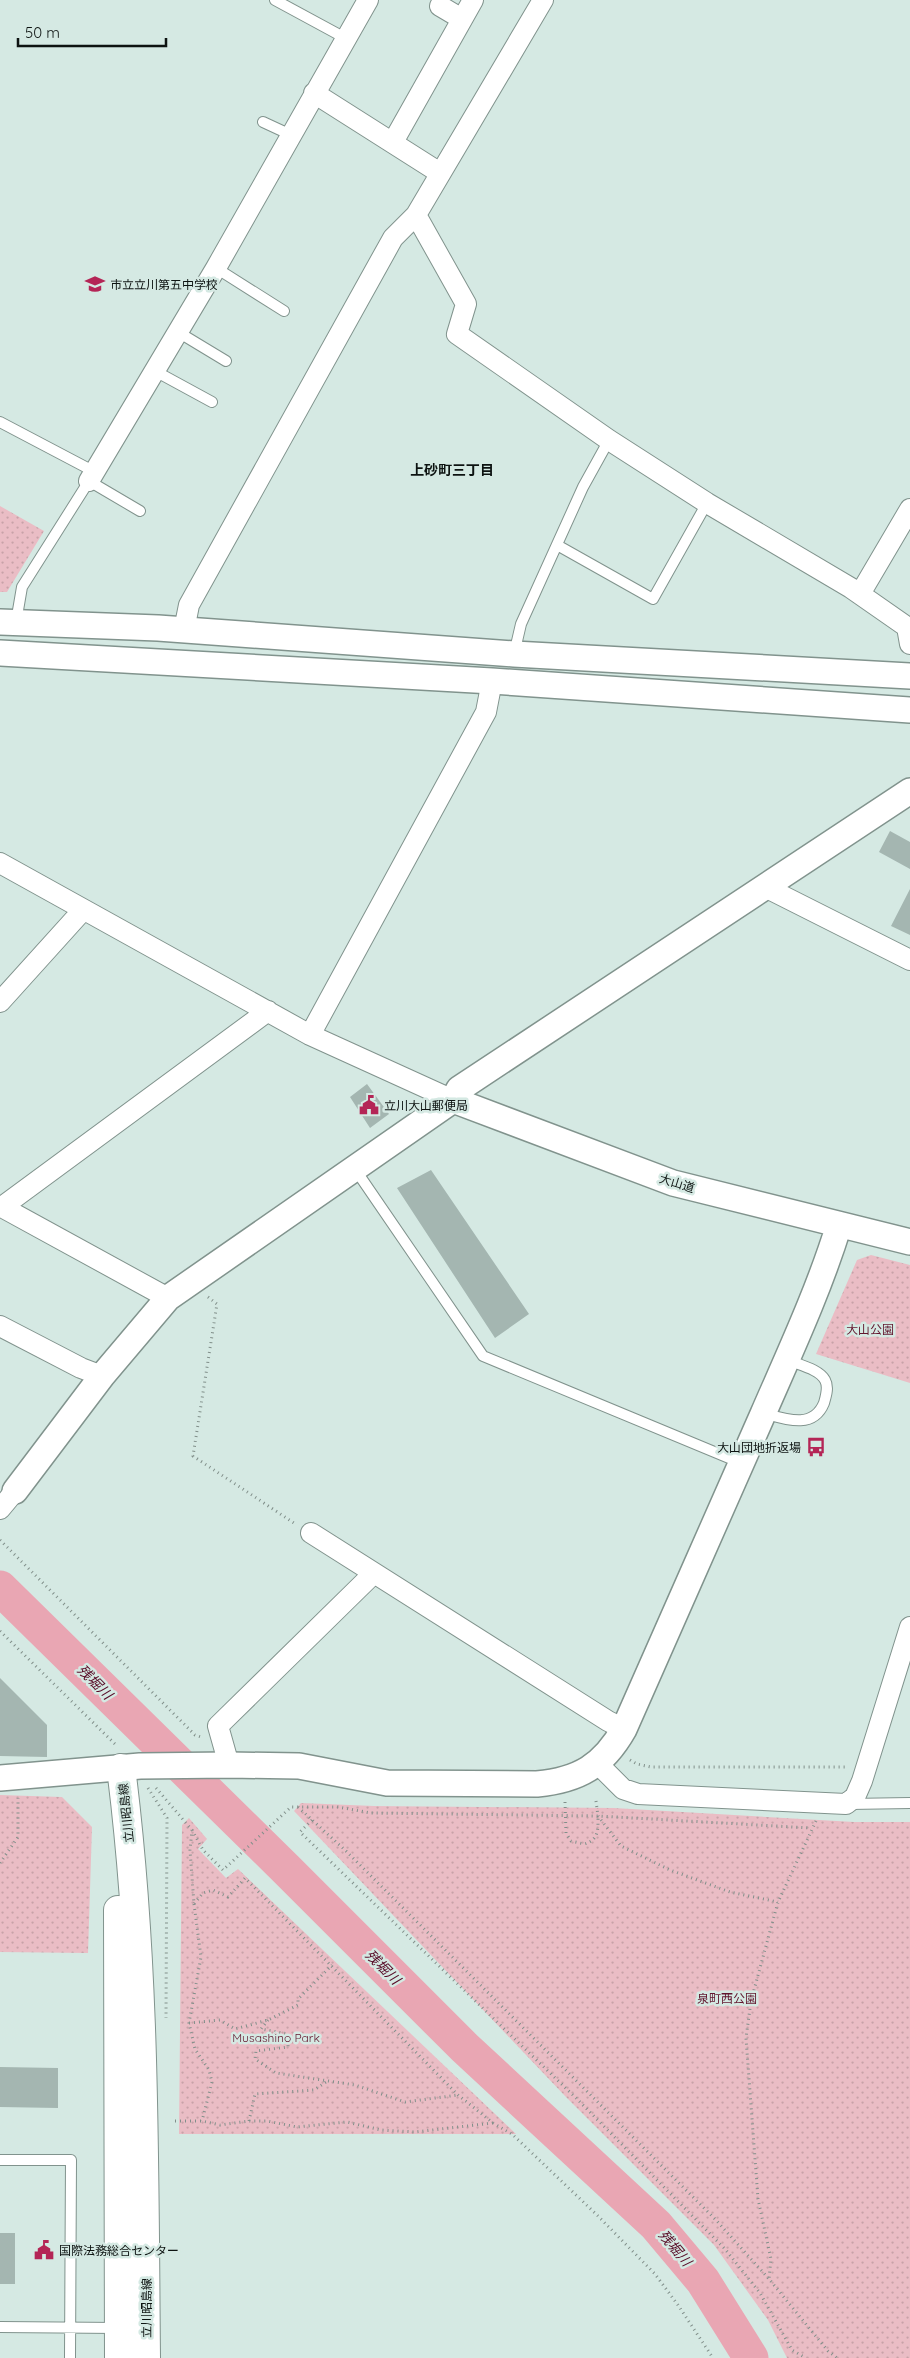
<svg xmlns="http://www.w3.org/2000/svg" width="910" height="2358" font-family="Quicksand,'Noto Sans JP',sans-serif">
<defs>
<pattern id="grass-dots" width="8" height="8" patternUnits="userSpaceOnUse" patternTransform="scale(1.25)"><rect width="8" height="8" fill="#eabdc5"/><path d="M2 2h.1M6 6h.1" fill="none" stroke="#c8a2a8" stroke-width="1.8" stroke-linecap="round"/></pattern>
</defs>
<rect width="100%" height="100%" fill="#d5e9e3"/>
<path fill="url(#grass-dots)" d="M0 506 44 531 7 592H0Z
M871 1255 910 1265V1383L816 1354 857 1260Z
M0 1795 62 1797 92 1827 88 1953 0 1952Z
M301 1803 374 1806 614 1808 854 1822H910V2358H787L768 2320 714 2245 565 2096 294 1811Z
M189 1818 207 1839 198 1849 226 1878 238 1869 516 2134H179L182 1825Z"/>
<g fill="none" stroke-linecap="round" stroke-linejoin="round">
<path stroke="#e9a6b3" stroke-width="35" d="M0 1588 286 1869 464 2047 656 2225 703 2281 751 2358"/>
</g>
<path fill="#a4b6b1" d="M890 831 910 842V869L879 852Z
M910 889V935L891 926Z
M367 1084 389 1114 370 1128 350 1097Z
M431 1170 529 1314 495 1338 397 1188Z
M0 1678 47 1725V1757L0 1756Z
M0 2067 58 2068V2108L0 2107Z
M0 2233H15V2284H0Z"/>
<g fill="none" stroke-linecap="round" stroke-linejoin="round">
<defs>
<path id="service" d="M275 0 347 39
M263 122 291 135
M216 268 284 311
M178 332 226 361
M155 371 212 402
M0 422 95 472
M557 545 653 599 707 503
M16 622 22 587 89 481 140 511
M514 654 521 624 583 487 609 440
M355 1169 483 1356 741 1463
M763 1413C785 1419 813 1430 824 1403 826 1396 829 1387 825 1380 819 1369 799 1365 788 1360
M849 1804 910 1803
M0 2160H71L70 2358
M0 2327 118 2328"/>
<path id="minor" d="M440 6 462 19
M314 93 440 173
M393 142 473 0
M416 215 466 304 457 334 609 440 707 503 851 588 907 627 910 644
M89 481 216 268 368 0
M860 594 910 509
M184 630 189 605 393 238 416 215 543 0
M0 863 310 1035 453 1100
M765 887 910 960
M0 1002 83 910
M310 1035 486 712 492 681
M0 1206 168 1298
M2 1207 268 1011
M0 1326 81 1368 102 1376
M0 1509 15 1491
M311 1533 608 1721 624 1729
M598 1764 623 1789 638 1794 846 1804 855 1797 862 1781 910 1627
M229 1765 218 1726 374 1573"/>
<path id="tertiary" d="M0 622 158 628 514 654 910 676
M0 653 492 681 910 710
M453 1100 673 1183 910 1242
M15 1491 102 1376 168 1298 453 1100 459 1089 910 791
M0 1778 140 1766 229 1765 299 1766 387 1783 537 1784C579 1780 603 1766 624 1729 671 1624 716 1519 763 1414 790 1352 819 1290 839 1225"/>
<path id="secondary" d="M121 1768C146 1964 144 2161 146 2358
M118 1910 119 2358"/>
</defs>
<use href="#service" stroke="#81938d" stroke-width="12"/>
<use href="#minor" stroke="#81938d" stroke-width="22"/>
<use href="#tertiary" stroke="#81938d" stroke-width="28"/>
<use href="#secondary" stroke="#81938d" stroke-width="30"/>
<path stroke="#818f8a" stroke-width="3" stroke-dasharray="1 4" stroke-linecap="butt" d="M208 1297 217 1304 193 1456 294 1523
M0 1540 195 1735 201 1737
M0 1631 116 1745
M630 1760 637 1764 651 1767H847
M148 1788 167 1818 166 2018
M156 1788 192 1830 190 1850 194 1904 203 1893 213 1890 228 1897 245 1878 458 2095 493 2123 512 2134 597 2215 655 2274 678 2305 713 2358
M596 1801 598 1816 621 1846 670 1870 730 1892 778 1902
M565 1802 566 1833 571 1841 584 1844C599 1840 598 1830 598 1816
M298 1807 345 1850 716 2220 769 2279
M312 1820 300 1832 576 2098 725 2249 760 2293 792 2350 806 2358
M816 1821 778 1902 751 2001 746 2038 758 2199 771 2259 769 2279 828 2351 837 2358
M192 1830 203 1850 223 1870 291 1807H338L371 1813 598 1816 811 1828
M0 1863 18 1837V1798
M194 1904 201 1957 189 2023 195 2049 209 2070 212 2082 202 2121
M268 2020 261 2029 288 2034V2047L256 2051 255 2059 276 2073 355 2085 405 2102 458 2095
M189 2023 220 2020 235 2029 268 2020 298 2005V1999L332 1965
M175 2121H202L220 2125 249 2121H267L297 2127 347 2122 381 2130 415 2132 493 2123
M249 2121 255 2094 314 2090 326 2082"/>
<use href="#service" stroke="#fff" stroke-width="10"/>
<use href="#minor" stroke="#fff" stroke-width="20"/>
<use href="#tertiary" stroke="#fff" stroke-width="25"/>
<use href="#secondary" stroke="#fff" stroke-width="28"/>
</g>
<defs>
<symbol id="school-bare" viewBox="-9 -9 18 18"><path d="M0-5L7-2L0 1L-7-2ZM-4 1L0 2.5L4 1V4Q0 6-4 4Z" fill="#b42556" stroke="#d5e9e3" stroke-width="2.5" paint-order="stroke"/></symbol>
<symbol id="civic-bare" viewBox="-9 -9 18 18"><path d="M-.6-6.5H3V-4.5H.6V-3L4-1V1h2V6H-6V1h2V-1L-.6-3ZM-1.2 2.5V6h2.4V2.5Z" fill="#b42556" stroke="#d5e9e3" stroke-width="2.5" paint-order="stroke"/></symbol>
<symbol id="bus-bare" viewBox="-9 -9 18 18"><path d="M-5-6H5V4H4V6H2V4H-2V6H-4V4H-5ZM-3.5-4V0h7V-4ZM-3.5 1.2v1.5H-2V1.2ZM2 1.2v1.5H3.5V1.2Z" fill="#b42556" stroke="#d5e9e3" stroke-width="2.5" paint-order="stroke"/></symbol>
</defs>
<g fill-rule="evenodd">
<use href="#school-bare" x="81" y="270" width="28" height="28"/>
<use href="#civic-bare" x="355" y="1091" width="28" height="28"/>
<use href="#bus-bare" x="802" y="1433" width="28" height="28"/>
<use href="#civic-bare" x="30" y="2236" width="28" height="28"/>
</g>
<g text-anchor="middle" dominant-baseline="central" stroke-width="5" stroke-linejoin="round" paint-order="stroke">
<g font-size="12" fill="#0d1311" stroke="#d5e9e3" text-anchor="start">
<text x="110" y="284">市立立川第五中学校</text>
<text x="384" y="1105">立川大山郵便局</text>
<text x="801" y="1447" text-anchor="end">大山団地折返場</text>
<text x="59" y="2250">国際法務総合センター</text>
</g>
<g font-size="12" fill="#0d1311" stroke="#d5e9e3">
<text transform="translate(677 1183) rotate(17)">大山道</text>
<text transform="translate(126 1813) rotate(-96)">立川昭島線</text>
<text transform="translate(146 2308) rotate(-90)">立川昭島線</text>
</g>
<g font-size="12" fill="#62162e" stroke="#d5e9e3">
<text x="870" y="1329">大山公園</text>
<text x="727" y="1998">泉町西公園</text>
<text x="276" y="2037">Musashino Park</text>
</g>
<g font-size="14" font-weight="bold" fill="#0d1311" stroke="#d5e9e3">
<text x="452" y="470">上砂町三丁目</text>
</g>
<g font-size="14" font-style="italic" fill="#570925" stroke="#d5e9e3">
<text transform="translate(95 1682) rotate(45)">残堀川</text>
<text transform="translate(383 1967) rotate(45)">残堀川</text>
<text transform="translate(675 2248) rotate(50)">残堀川</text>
</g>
</g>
<path d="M18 38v8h148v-8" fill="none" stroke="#0d1311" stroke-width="2.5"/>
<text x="25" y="38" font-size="15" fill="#0d1311" stroke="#d5e9e3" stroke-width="4" paint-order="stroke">50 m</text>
</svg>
